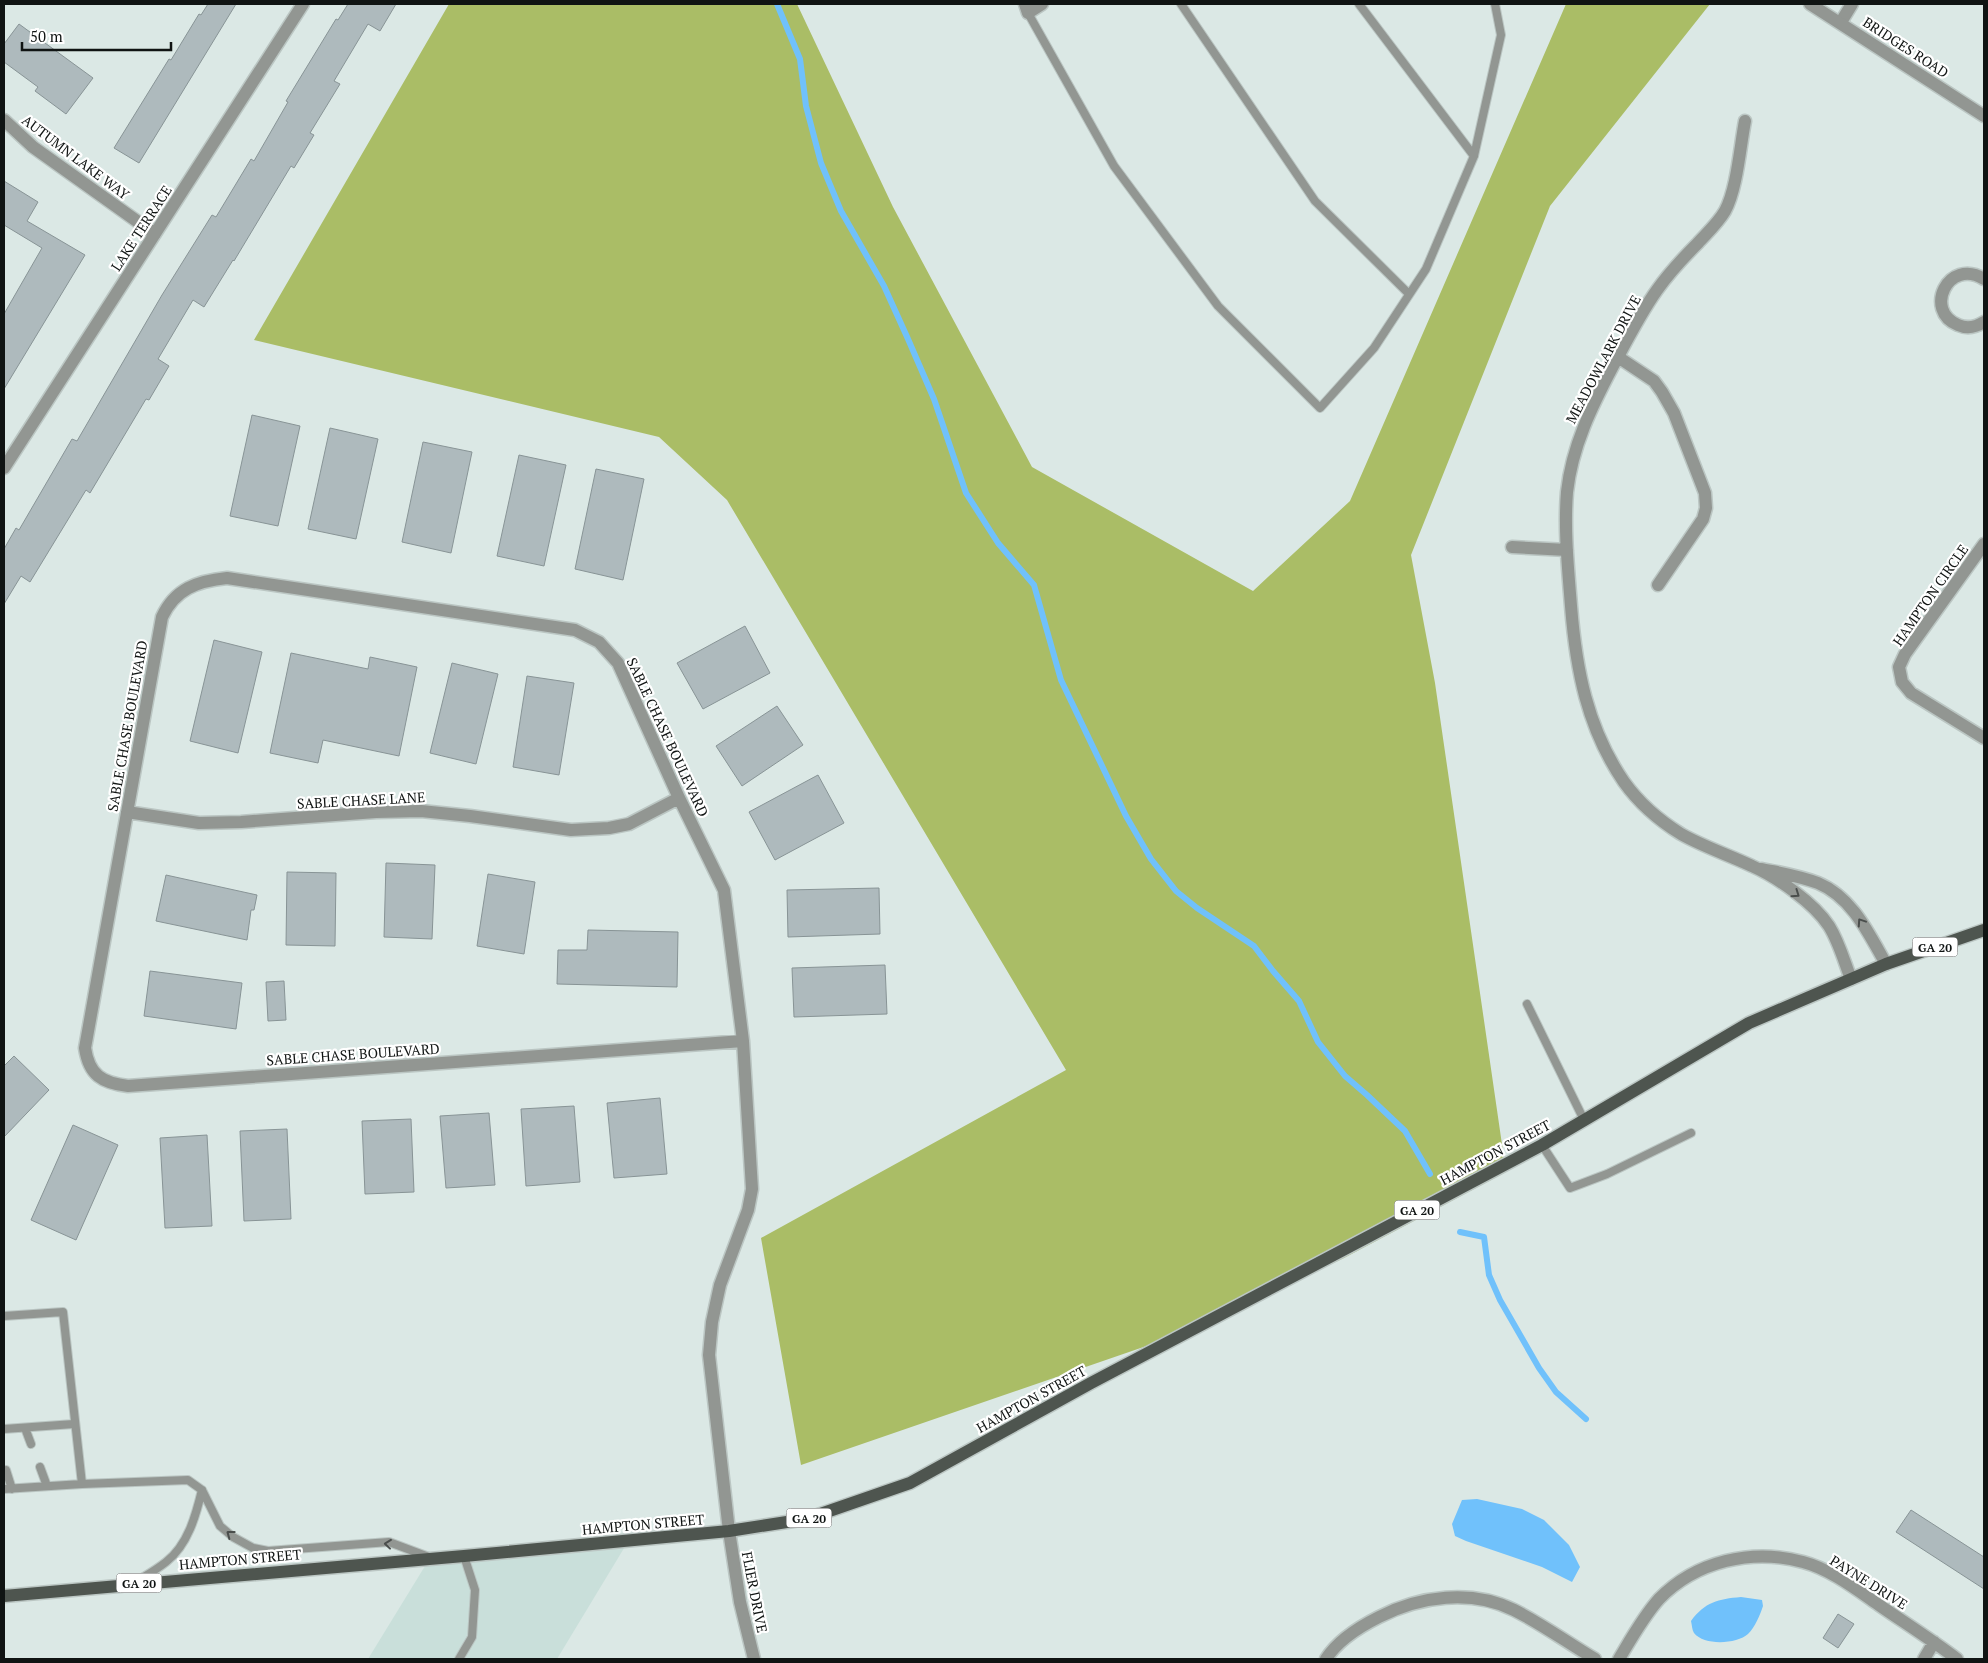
<svg xmlns="http://www.w3.org/2000/svg" width="1988" height="1663" font-family="'PT Serif',serif">
<rect width="100%" height="100%" fill="#dbe8e5"/>
<path fill="#c9dfda" d="M632 1535 557 1659H368L433 1553Z"/>
<path fill="#aabd66" d="M449 4H797L893 207 1032 467 1253 591 1350 501 1566 4H1710L1550 206 1411 555 1435 683 1506 1172 1344 1258 1187 1332 801 1465 761 1238 1066 1070 727 500 659 437 254 340Z"/>
<path fill="#70c1fb" d="M1477 1499 1522 1509 1544 1520 1569 1545 1580 1567 1572 1582 1542 1567 1466 1541 1455 1536 1452 1524 1462 1500Z
M1741 1597 1762 1600 1763 1606C1760 1615 1755 1627 1748 1634 1737 1644 1704 1646 1694 1633 1692 1630 1692 1625 1691 1621 1705 1602 1718 1599 1741 1597Z"/>
<g fill="none" stroke-linecap="round" stroke-linejoin="round">
<path stroke="#70c1fb" stroke-width="6" d="M777 4 800 59 806 106 821 163 841 211 884 286 908 339 934 399 966 493 998 543 1034 585 1061 680 1126 816 1151 859 1176 891 1197 908 1254 946 1273 971 1299 1001 1318 1042 1345 1076 1367 1095 1405 1131 1430 1174
M1460 1232 1484 1237 1489 1275 1500 1300 1539 1368 1556 1392 1586 1419"/>
</g>
<path fill="#aebabd" stroke="#889496" d="M208 4H236L139 163 114 148 169 59 171 60 199 14 201 15Z
M348 4H396L380 31 368 24 334 81 340 84 310 133 314 135 294 168 291 166 234 261 233 260 204 307 193 300 158 359 169 366 149 400 146 399 90 493 86 490 30 582 21 576 4 604V549L16 528 19 530 72 439 77 441 162 295 212 215 216 217 251 159 254 161 288 102 286 101 336 19 338 20Z
M19 24 93 78 66 114 35 91 38 87 4 62V44Z
M4 181 38 202 27 221 85 255 4 389V314L42 248 4 225Z
M252 415 300 426 278 526 230 516Z
M330 428 378 439 356 539 308 529Z
M423 442 472 452 451 553 402 542Z
M519 455 566 465 544 566 497 556Z
M596 469 644 479 623 580 575 569Z
M745 626 770 673 703 709 677 663Z
M214 640 262 652 238 753 190 741Z
M291 653 368 669 370 657 417 667 399 756 323 740 318 763 270 753Z
M452 663 498 674 476 764 430 753Z
M527 676 574 683 559 775 513 767Z
M777 706 803 745 742 786 716 746Z
M818 775 844 823 775 860 749 812Z
M386 863 435 865 432 939 384 937Z
M287 872 336 873 335 946 286 945Z
M488 874 535 882 524 954 477 946Z
M166 875 257 895 254 910H251L247 940 156 921Z
M879 888 880 934 788 937 787 890Z
M588 930 678 932 677 987 557 984 558 950H587Z
M885 965 887 1014 794 1017 792 968Z
M150 971 242 983 236 1029 144 1016Z
M284 981 286 1020 268 1021 266 982Z
M14 1056 49 1090 4 1137V1066Z
M660 1098 667 1174 614 1178 607 1103Z
M574 1106 580 1182 526 1186 521 1109Z
M489 1113 495 1185 446 1188 440 1116Z
M411 1119 414 1192 365 1194 362 1121Z
M73 1125 118 1145 76 1240 31 1220Z
M287 1129 291 1219 244 1221 240 1131Z
M207 1135 212 1226 165 1228 160 1138Z
M1911 1510 1984 1557V1589L1896 1532Z
M1838 1614 1854 1624 1838 1648 1823 1638Z"/>
<g fill="none" stroke-linecap="round" stroke-linejoin="round">
<defs>
<path id="service" d="M1181 4 1315 201 1409 294
M1359 4 1474 156
M1028 13 1114 166 1218 306 1320 408 1374 348 1426 269 1474 156 1501 35 1495 4
M1527 1004 1584 1120
M1542 1145 1570 1188 1607 1174 1691 1133
M4 1316 63 1312 82 1484 188 1480 202 1490 220 1526 233 1537 253 1548 268 1551 389 1542 429 1557
M25 1428 31 1444
M4 1429 74 1424
M40 1467 47 1486
M6 1470 12 1489
M4 1489 82 1484
M134 1583C145 1576 156 1570 166 1562 188 1545 196 1515 202 1490
M459 1659 472 1637 475 1590 464 1556"/>
<path id="minor" d="M1025 4 1028 13 1042 4
M1841 22 1852 4
M4 120 33 147 155 234
M1745 121C1740 147 1737 189 1725 211 1718 223 1707 233 1698 243 1683 258 1669 273 1657 290 1640 314 1627 340 1613 366 1592 406 1572 446 1567 492 1564 529 1568 568 1571 606 1576 669 1587 728 1624 782 1639 803 1660 821 1681 834 1704 847 1729 855 1752 866 1777 877 1814 903 1829 926 1839 942 1844 961 1851 979
M1984 279C1948 257 1923 311 1958 325 1967 329 1976 327 1984 322
M1618 357 1654 381 1662 392 1674 413 1705 493 1706 508 1703 519 1658 585
M4 468 303 4
M1984 544 1905 654 1899 667 1902 682 1911 693 1984 738
M1512 547 1567 550
M127 812 199 823 241 822 376 812 421 811 470 816 571 830 609 828 629 824 679 798
M1762 869C1781 873 1800 876 1818 883 1852 897 1869 934 1886 964
M743 1041 128 1086C102 1083 89 1075 85 1048L162 617C175 589 197 581 227 578L575 630 599 642 618 663 679 798 724 890 743 1041 752 1189 748 1210 720 1285 712 1322 709 1355 729 1531 740 1602 754 1659
M1326 1659C1338 1640 1359 1627 1379 1617 1420 1596 1471 1589 1514 1610 1542 1624 1568 1643 1595 1659
M1619 1659C1631 1639 1643 1617 1659 1599 1696 1561 1752 1548 1803 1562 1830 1569 1856 1589 1879 1605 1905 1623 1932 1640 1957 1659
M1924 1659 1934 1642"/>
<path id="tertiary" d="M1810 4 1984 116"/>
<path id="primary" d="M4 1596 464 1556 729 1531 806 1519 910 1483 1091 1383 1542 1145 1749 1023 1886 964 1984 930"/>
</defs>
<use href="#service" stroke="#bbc6c3" stroke-width="10"/>
<use href="#minor" stroke="#bbc6c3" stroke-width="15"/>
<use href="#tertiary" stroke="#bbc6c3" stroke-width="15"/>
<use href="#primary" stroke="#bbc6c3" stroke-width="15"/>
<use href="#service" stroke="#929692" stroke-width="8"/>
<use href="#minor" stroke="#929692" stroke-width="12"/>
<use href="#tertiary" stroke="#929692" stroke-width="12"/>
<use href="#primary" stroke="#4e554f" stroke-width="12"/>
</g>
<defs><path id="oneway-chevron" d="M-2-3.5L2.5 0L-2 3.5" fill="none" stroke-width="1.6" stroke-linecap="round" stroke-linejoin="round" transform="scale(1.25)"/></defs>
<g stroke="#4a4e4c">
<use href="#oneway-chevron" transform="translate(1796 894) rotate(35)"/>
<use href="#oneway-chevron" transform="translate(1861 922) rotate(-124)"/>
<use href="#oneway-chevron" transform="translate(230 1534) rotate(-143)"/>
<use href="#oneway-chevron" transform="translate(388 1544) rotate(-174)"/>
</g>
<g text-anchor="middle" dominant-baseline="central" stroke-width="4.5" stroke-linejoin="round" paint-order="stroke">
<g fill="#fff" stroke="#585a5a" stroke-width="1">
<rect x="1912.5" y="937.5" width="45" height="19" rx="4"/>
<rect x="1394.5" y="1200.5" width="45" height="19" rx="4"/>
<rect x="786.5" y="1508.5" width="45" height="19" rx="4"/>
<rect x="116.5" y="1573.5" width="45" height="19" rx="4"/>
</g>
<g font-size="12" font-weight="bold" fill="#101413">
<text x="1935" y="947">GA 20</text>
<text x="1417" y="1210">GA 20</text>
<text x="809" y="1518">GA 20</text>
<text x="139" y="1583">GA 20</text>
</g>
<g font-size="14" fill="#101413" stroke="#fff">
<text transform="translate(1906 47) rotate(33)">BRIDGES ROAD</text>
<text transform="translate(76 157) rotate(37)">AUTUMN LAKE WAY</text>
<text transform="translate(141 228) rotate(-57)">LAKE TERRACE</text>
<text transform="translate(1603 359) rotate(-62)">MEADOWLARK DRIVE</text>
<text transform="translate(1930 595) rotate(-55)">HAMPTON CIRCLE</text>
<text transform="translate(127 726) rotate(-80)">SABLE CHASE BOULEVARD</text>
<text transform="translate(668 737) rotate(65)">SABLE CHASE BOULEVARD</text>
<text transform="translate(361 800) rotate(-3)">SABLE CHASE LANE</text>
<text transform="translate(353 1054) rotate(-4)">SABLE CHASE BOULEVARD</text>
<text transform="translate(1495 1152) rotate(-28)">HAMPTON STREET</text>
<text transform="translate(1031 1399) rotate(-29)">HAMPTON STREET</text>
<text transform="translate(643 1524) rotate(-5)">HAMPTON STREET</text>
<text transform="translate(240 1559) rotate(-5)">HAMPTON STREET</text>
<text transform="translate(1869 1582) rotate(32)">PAYNE DRIVE</text>
<text transform="translate(755 1592) rotate(79)">FLIER DRIVE</text>
</g>
</g>
<rect width="1988" height="1663" fill="none" stroke="#101413" stroke-width="10"/>
<path d="M22 42v8h149v-8" fill="none" stroke="#101413" stroke-width="2.5"/>
<text x="30" y="42" font-size="15" fill="#101413" stroke="#ffffff" stroke-width="4" paint-order="stroke">50 m</text>
</svg>
